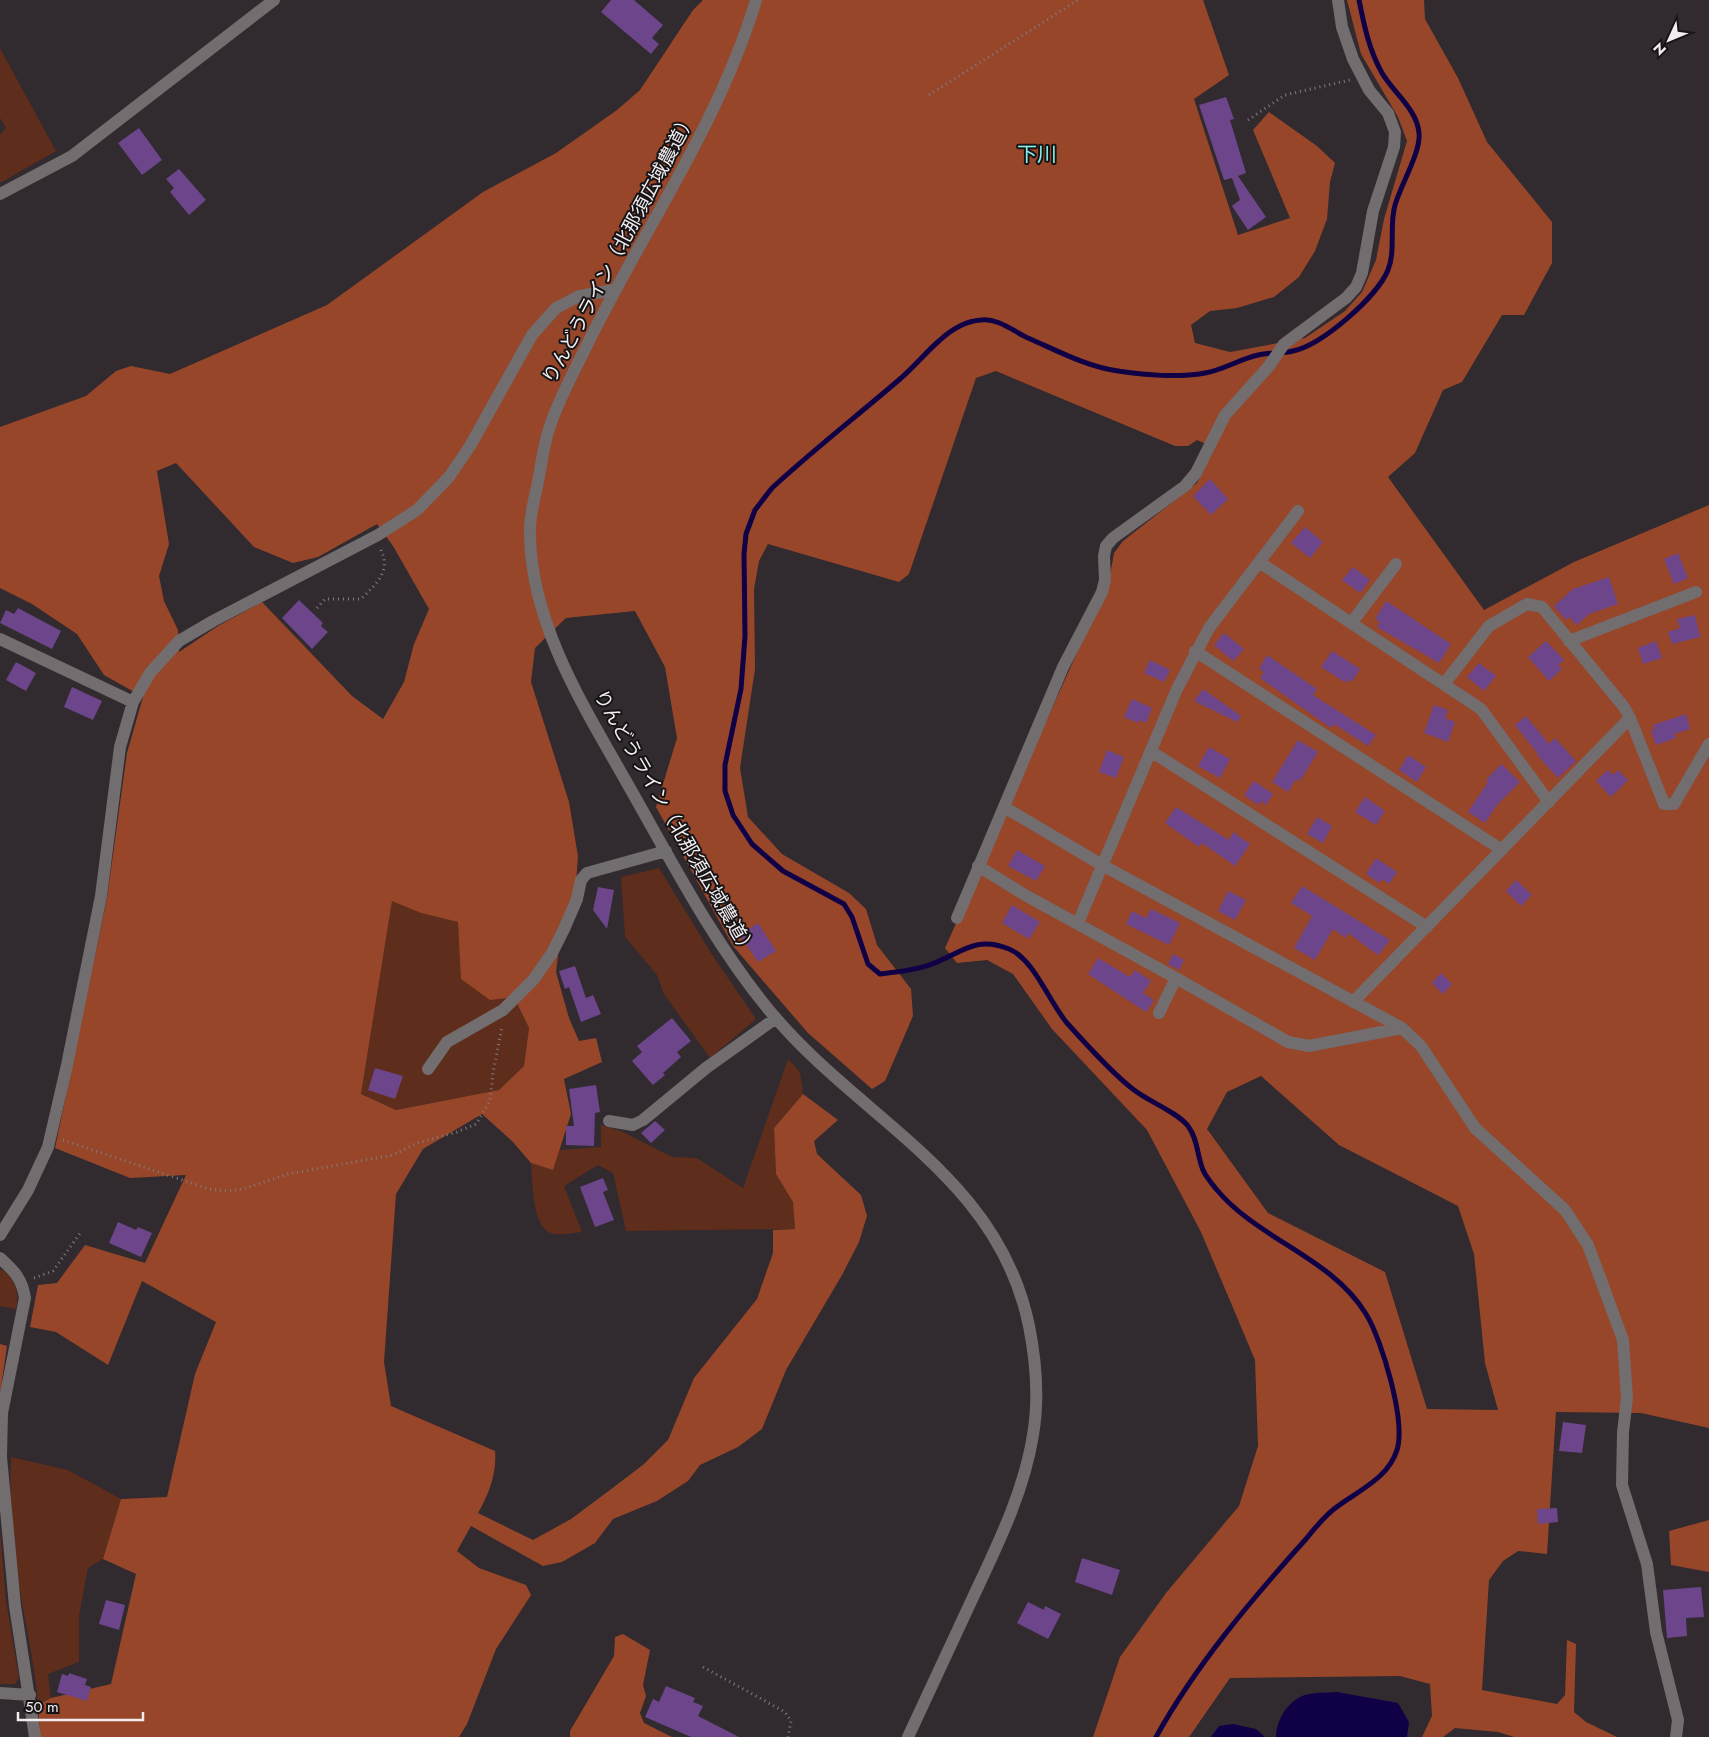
<svg xmlns="http://www.w3.org/2000/svg" width="1709" height="1737" font-family="Jost,'Noto Sans JP',sans-serif">
<rect width="100%" height="100%" fill="#312a2f"/>
<path fill="#5e2d1b" d="M0 48 56 151 0 183V135L6 128 0 118Z
M659 868 711 953 756 1019 710 1058 664 994 657 975 625 937 621 877Z
M392 900 421 913 458 922 462 979 514 997 529 1028 524 1066 499 1090 396 1110 361 1094Z
M788 1059 800 1072 803 1094 774 1128 776 1174 794 1202 795 1229 626 1231 613 1173 598 1165 564 1186 582 1232C574 1233 563 1235 554 1234 531 1230 533 1181 531 1163L553 1170 559 1150 601 1147V1125L621 1131 672 1157 697 1158 743 1188Z
M0 1269C15 1276 20 1294 16 1309L0 1306Z
M11 1457 68 1470 121 1499 103 1559 88 1568 79 1616V1662L48 1674 51 1698 38 1705C35 1664 25 1624 19 1584 12 1543 9 1498 11 1457Z
M0 1530 6 1601 19 1678 15 1684H0Z"/>
<path fill="#974629" fill-rule="evenodd" d="M703 0H1203L1229 75 1194 99 1238 235 1290 218 1253 130 1269 112 1317 146 1335 163 1330 182 1327 219 1315 251 1299 277 1274 297 1237 308 1210 311 1191 325 1195 343 1230 352 1305 338 1345 311 1362 292 1376 260 1384 219 1407 141 1398 117 1361 54 1347 0H1424L1425 19 1458 78 1487 142 1552 222V263L1524 315H1502L1462 382 1443 390 1415 453 1388 477 1484 610 1574 562 1709 505V1428L1641 1413 1556 1412 1547 1554 1518 1551 1503 1561 1489 1580 1482 1690 1557 1704 1565 1695 1567 1640 1576 1644 1574 1712 1586 1722 1617 1737H1514L1498 1732 1455 1728 1443 1737H1422L1432 1716 1430 1684 1400 1676 1230 1678 1189 1737H1093L1120 1657 1166 1593 1239 1506 1258 1446 1255 1360 1201 1232 1147 1130 1052 1029 1013 974 987 960 957 963 945 948 1109 581 1114 553 1123 541 1197 483 1215 448 1197 440 1188 446H1175L996 371 976 378 909 574 899 582 768 544 759 561 754 589 755 669 740 768 748 817 782 854 849 893 866 909 877 945 911 989 913 1016 885 1081 872 1089 808 1033 733 946 656 807 677 738 665 667 635 611 566 618 535 648 531 682 569 802 578 856 574 911 559 947 556 972 569 1018 579 1041 596 1038 602 1062 564 1079 571 1114 553 1170 531 1163 512 1141 482 1114 423 1149 396 1194 384 1362 391 1406 495 1451C497 1473 489 1494 478 1513L533 1540 571 1519 610 1490 644 1464 668 1440 694 1378 757 1299 773 1253V1230L795 1229 793 1202 776 1174 774 1128 803 1094 838 1120 814 1141 817 1154 861 1195 867 1216 859 1242 842 1275 786 1370 762 1429 738 1447 700 1465 688 1481 657 1501 613 1519 595 1543 562 1562 543 1566 471 1526 457 1551 479 1568 526 1585 531 1595 496 1649 467 1724 459 1737H40L38 1705 51 1698 111 1684 136 1574 103 1559 121 1499 167 1497 195 1374 216 1322 142 1281 108 1365 56 1332 30 1327 38 1285 57 1283 85 1245 145 1263 186 1175 130 1178 55 1148 107 898 127 753 143 697 104 675 77 634 32 604 0 588V427L86 396 116 371 131 366 170 374 327 305 483 192 556 153 617 110 640 90 693 10ZM176 463 254 547 293 563 318 557 377 524 393 546 429 609 414 644 404 682 383 719 352 696 262 602 218 626 179 652 178 630 164 601 159 576 169 544 157 471ZM392 901 421 913 458 922 461 979 490 1000 514 997 529 1028 524 1066 499 1090 396 1110 361 1094ZM1261 1076 1339 1145 1458 1206 1474 1254 1485 1363 1498 1410 1427 1409 1385 1272 1268 1213 1207 1129 1227 1092Z
M0 1344 7 1346 0 1394Z
M1709 1520V1572L1671 1565 1669 1531Z
M623 1634 650 1650 643 1685 646 1696 640 1713 644 1723 672 1737H570V1731L614 1656 615 1637Z"/>
<path fill="#100147" d="M1337 1692 1398 1703 1409 1722 1407 1737H1276C1276 1719 1290 1697 1309 1694 1318 1692 1328 1693 1337 1692Z
M1233 1724 1256 1729 1265 1737H1211L1219 1726Z"/>
<g fill="none" stroke-linecap="round" stroke-linejoin="round">
<path stroke="#100147" stroke-width="5" d="M1156 1737C1196 1665 1251 1600 1306 1539 1314 1529 1324 1517 1334 1509 1357 1491 1388 1479 1397 1450 1406 1421 1382 1340 1366 1314 1331 1257 1259 1240 1217 1190 1212 1184 1206 1177 1203 1170 1197 1156 1198 1139 1188 1126 1177 1112 1148 1101 1134 1090 1114 1075 1084 1042 1067 1023 1049 1002 1034 959 1009 949 973 934 959 956 926 966 911 971 895 972 880 974L868 964 852 917 844 904 783 871 752 844 733 815 725 791V765L741 689 745 636 744 554 746 534 755 510 772 488C813 450 857 416 900 379 914 367 926 352 940 340 951 330 966 321 981 320 998 318 1013 331 1028 338 1056 350 1087 367 1118 371 1147 375 1176 378 1205 373 1223 370 1240 359 1258 355 1269 352 1282 354 1293 351 1322 345 1377 297 1388 270 1396 250 1389 226 1395 205 1401 184 1421 152 1419 133 1417 109 1393 92 1382 73 1369 50 1364 25 1359 0"/>
</g>
<path fill="#6d458b" d="M611 0H634L663 25 652 38 659 44 651 54 601 12Z
M1226 97 1234 119 1230 120 1246 173 1238 176 1266 217 1248 230 1232 206 1240 200 1232 178 1224 180 1199 105Z
M139 128 162 160 142 175 118 143Z
M179 169 206 200 189 215 170 192 174 188 166 179Z
M1210 479 1228 499 1211 515 1193 496Z
M1305 527 1323 542 1310 558 1291 543Z
M1678 553 1688 578 1674 584 1664 559Z
M1353 567 1370 580 1360 593 1342 580Z
M1609 577 1618 604 1589 614 1577 625 1569 617 1566 620 1554 606 1573 589Z
M299 600 323 623 321 626 328 632 312 649 282 618Z
M1386 601 1451 644 1439 663 1377 627 1380 622 1375 619Z
M18 608 61 631 52 649 0 623 6 610 14 614Z
M1695 615 1700 637 1672 644 1668 632 1680 628 1677 619Z
M1224 633 1244 649 1233 661 1214 645Z
M1546 641 1564 660 1558 665 1562 669 1549 681 1528 657Z
M1656 641 1662 658 1643 664 1638 648Z
M1332 651 1360 669 1352 682 1348 679 1346 683 1321 667Z
M1267 655 1317 689 1313 695 1376 735 1368 746 1334 724 1331 728 1260 678 1264 672 1259 669Z
M1150 660 1170 670 1164 682 1144 673Z
M16 662 36 673 26 691 6 680Z
M1479 663 1496 676 1484 691 1467 677Z
M72 687 102 701 93 720 64 707Z
M1203 689 1241 716 1237 722 1194 701Z
M1132 699 1152 708 1146 723 1139 720 1138 723 1124 717Z
M1434 705 1448 710 1445 718 1455 722 1448 742 1424 733Z
M1686 714 1690 729 1674 734 1676 738 1656 745 1651 730 1655 729 1653 725Z
M1526 716 1549 744 1555 738 1576 761 1558 778 1537 755 1538 754 1515 725Z
M1298 740 1318 752 1300 781 1296 779 1288 792 1272 782Z
M1209 747 1230 759 1220 778 1198 766Z
M1107 750 1124 757 1116 778 1099 772Z
M1408 755 1426 767 1417 782 1399 770Z
M1501 764 1520 782 1497 805 1485 823 1468 812 1488 782 1486 780Z
M1608 770 1613 775 1618 770 1628 780 1611 797 1596 781Z
M1254 781 1273 794 1266 805 1261 801 1258 805 1244 795Z
M1365 797 1385 811 1376 825 1355 812Z
M1176 807 1229 840 1233 832 1250 844 1235 866 1202 843 1199 847 1165 823Z
M1317 817 1332 826 1323 843 1307 834Z
M1017 850 1045 866 1036 881 1008 866Z
M1376 858 1397 872 1389 884 1382 879 1379 883 1366 874Z
M1516 880 1532 895 1521 906 1506 891Z
M1302 886 1390 940 1378 955 1348 933 1346 938 1333 929 1315 960 1294 948 1312 916 1291 903Z
M598 887 614 890 607 929 593 910Z
M1228 891 1246 900 1235 920 1218 911Z
M1012 905 1040 922 1029 939 1002 923Z
M1151 909 1180 923 1169 945 1126 924 1132 911 1146 918Z
M758 923 776 951 758 962 740 935Z
M1173 954 1184 960 1179 970 1168 964Z
M1098 958 1130 977 1135 970 1151 981 1143 993 1154 1000 1146 1012 1088 974Z
M575 966 586 998 593 995 601 1014 581 1022 569 987 565 989 559 971Z
M1441 973 1452 984 1443 994 1432 983Z
M672 1018 691 1041 677 1052 681 1057 663 1073 665 1075 653 1085 632 1061 642 1052 637 1046Z
M375 1068 403 1076 395 1099 368 1090Z
M596 1085 600 1112 595 1113 594 1146 566 1145V1126H574L569 1089Z
M655 1121 665 1130 651 1143 641 1133Z
M603 1178 608 1190 603 1192 614 1220 595 1227 580 1187Z
M118 1222 136 1230 138 1227 152 1233 141 1257 109 1243Z
M1563 1422 1586 1425 1582 1453 1559 1451Z
M1557 1508 1558 1522 1538 1524 1537 1509Z
M1082 1558 1120 1570 1112 1595 1075 1582Z
M1701 1587 1704 1617 1686 1618 1687 1636 1667 1638 1663 1590Z
M106 1600 125 1605 119 1630 99 1624Z
M1028 1602 1044 1610 1045 1606 1061 1614 1048 1639 1017 1623Z
M69 1673 87 1679 85 1685 91 1687 87 1701 57 1692 62 1674 68 1676Z
M666 1686 695 1698 693 1702 703 1706 698 1716 739 1737H691L645 1717 653 1699 659 1702Z"/>
<g fill="none" stroke-linecap="round" stroke-linejoin="round">
<path stroke="#827c80" stroke-width="3" stroke-dasharray="1 4" stroke-linecap="butt" d="M929 95 1078 0
M1248 120 1285 95 1350 80
M317 608 325 599H361C377 583 392 571 380 548
M63 1140 209 1189 227 1191 243 1189 288 1174 393 1155 417 1143 457 1132 476 1124 490 1101 493 1073 502 1027
M34 1278 53 1271 81 1232
M703 1667 785 1712 791 1721 788 1737"/>
<path stroke="#726d6e" stroke-width="12" d="M756 0C719 124 642 232 586 347 573 374 558 400 549 429 543 447 541 468 537 487 533 503 529 520 530 536 532 626 584 707 627 783 671 860 712 941 769 1010 859 1120 998 1174 1029 1326 1036 1361 1039 1400 1033 1435 1024 1491 999 1542 975 1593 953 1641 930 1689 908 1737
M0 194 72 156 274 0
M1259 562 1481 709 1549 802
M1352 622 1396 564
M0 639 133 702
M1569 641 1696 592
M1195 651 1502 850
M1444 684 1489 626 1527 604 1542 607 1624 707 1630 718
M1152 752 1427 927
M1004 807 1102 865 1402 1028 1421 1046 1475 1128 1565 1210 1588 1245 1623 1340 1627 1398 1623 1432 1622 1485 1647 1564 1656 1632 1678 1720 1676 1737
M978 866 1025 895 1176 978 1288 1042 1309 1046 1402 1028
M957 918 1063 667 1102 592 1105 580 1104 556 1106 546 1113 538 1185 486 1196 473 1225 415 1269 366 1284 344 1346 298 1356 287 1362 273 1373 211 1394 147 1395 132 1388 113 1369 90 1353 59 1342 27 1338 0
M1078 923 1177 689 1209 628 1298 511
M1353 1002 1630 718 1664 804H1674L1709 744
M1159 1013 1176 978
M428 1069 447 1042 503 1010 534 979 552 953 564 929 577 899 581 880 587 873 666 851
M609 1121 633 1125 643 1120 706 1068 776 1018
M0 1235 28 1190 48 1147 67 1065 101 896 120 747 133 702 150 673 179 641 213 621 378 535 417 510 449 477 470 446 532 335 556 308 579 296 614 290
M0 1258C14 1271 22 1278 25 1298L2 1413 1 1457 15 1606 35 1737
M0 1693 30 1695"/>
</g>
<g text-anchor="middle" dominant-baseline="central" stroke-width="4" stroke-linejoin="round" paint-order="stroke">
<g font-size="19" fill="#f2edf0" stroke="#171416">
<text transform="translate(619 248) rotate(-62)">りんどうライン（北那須広域農道）</text>
<text transform="translate(675 823) rotate(60)">りんどうライン（北那須広域農道）</text>
</g>
<g font-size="20" fill="#87f1e7" stroke="#171416">
<text x="1037" y="154">下川</text>
</g>
</g>
<g transform="translate(1669 40) rotate(226)" stroke="#171416" stroke-width="4" paint-order="stroke">
<path d="M0-4L9 19L0 12L-9 19Z" fill="#f2edf0"/>
<text y="-8" font-size="14" font-weight="bold" text-anchor="middle" fill="#f2edf0">N</text>
</g>
<path d="M18 1712v8h125v-8" fill="none" stroke="#f2edf0" stroke-width="2.5"/>
<text x="25" y="1712" font-size="15" fill="#f2edf0" stroke="#171416" stroke-width="4" paint-order="stroke">50 m</text>
</svg>
